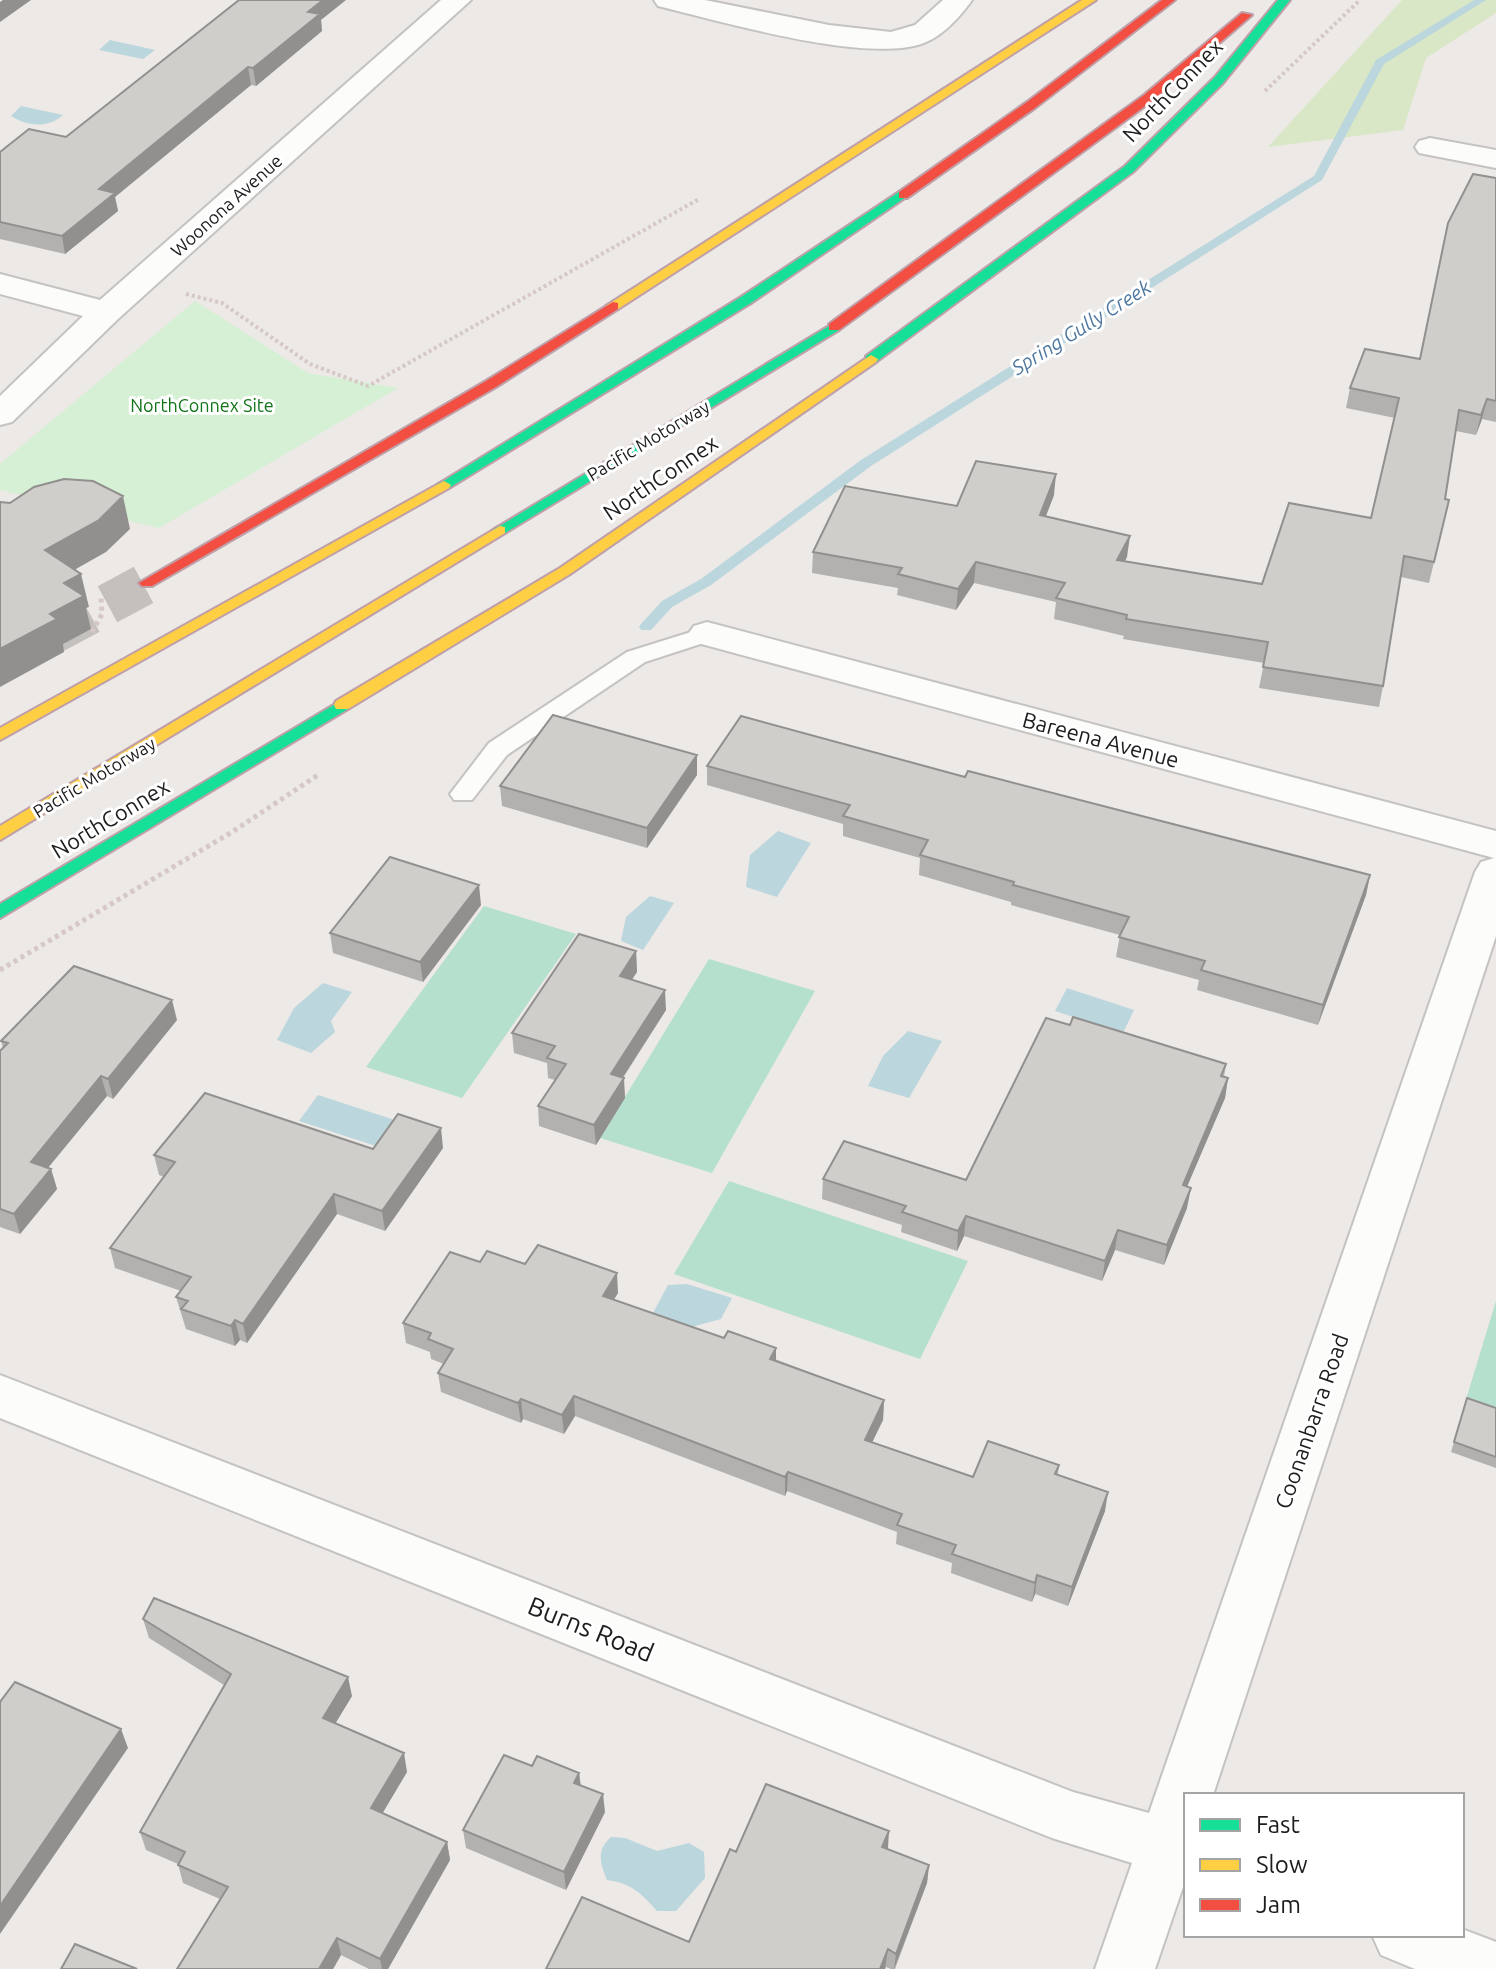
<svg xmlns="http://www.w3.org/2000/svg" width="1496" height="1969" font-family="Ubuntu,sans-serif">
<rect width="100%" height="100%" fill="#ece9e6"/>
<path fill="#d9e7c6" d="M1402 0H1496V13L1426 58 1403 130 1268 147Z"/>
<path fill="#d5f0d4" d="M195 301 308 373 398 388 159 528 0 490V464Z"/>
<path fill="#b4e0cd" d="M484 906 576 934 462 1098 366 1067Z
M709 959 815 991 712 1173 600 1138Z
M729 1181 968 1261 920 1359 674 1274Z
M1496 1301V1417L1464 1406Z"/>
<path fill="#bcd6dd" d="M110 40 155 50 143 59 99 50Z
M21 106 63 115C48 129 27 126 11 116Z
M778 831 811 843 777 897 746 887 750 855Z
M650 896 674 903 643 950 621 941 626 917Z
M323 983 352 992 331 1021 335 1032 311 1053 277 1040 294 1008Z
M1067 988 1134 1010 1123 1033 1055 1011Z
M908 1031 942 1041 909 1098 868 1086 883 1056Z
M318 1095 407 1124 376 1146 299 1121Z
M687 1284 732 1298 721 1319 673 1332 647 1324 668 1285Z
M611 1837 625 1838 657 1851 689 1843 704 1852 705 1878 676 1911H657C641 1893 631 1883 607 1880 600 1863 596 1850 611 1837Z"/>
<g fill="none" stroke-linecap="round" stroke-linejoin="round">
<path fill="#bcd6dd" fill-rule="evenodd" d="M1474 0H1486L1384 64 1322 180 871 466 711 585 672 607 651 630H641L639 627 641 624 662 601 701 579 861 460 1314 176 1376 60Z"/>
<path stroke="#c3c0be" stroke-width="41" stroke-dasharray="41 20" stroke-linecap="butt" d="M0 662 147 583"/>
<defs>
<path id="lane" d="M707 627 719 634 716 639 645 662 507 755 472 800H454L450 794 489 743 627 652Z"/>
<path id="street" d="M441 0H471L118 319 12 422 0 425V396L83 316 0 294V274L100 300Z
M654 0H705L829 25 891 32 915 25 943 0H972C959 18 942 37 921 44 863 63 720 21 658 6Z
M1430 138 1496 150V168L1419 153 1415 147 1419 141Z
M707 622 1496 831V936L1213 1795H1186V1878L1155 1969H1095L1132 1863 1052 1838 0 1418V1375L1073 1792 1149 1813 1475 872 1481 862 1494 858 694 642 688 634 694 626Z
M1462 1929 1496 1942V1969H1415L1381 1955 1372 1935H1462Z"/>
<path id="fast" d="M1278 0H1290L1223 83 1133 172 876 362H866V356L1125 166 1215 77Z
M899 192 909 195 751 303 449 488H439L437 485 741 297Z
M834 323 841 327 839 330 505 533H495L493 530Z
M342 700 350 705 348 709 0 918V904Z"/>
<path id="slow" d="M1082 0H1096L618 309H608L606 306Z
M871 355 878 359 876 362 570 574 348 709H336L334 705 336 701 560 568Z
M444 481 451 485 449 488 0 740V728Z
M500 526 505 527V533L0 840V826Z"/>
<path id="jam" d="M1162 0H1175L1035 108 907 198H899V192L1027 102Z
M1242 13 1252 15 1152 101 839 330H829V324L1144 95Z
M613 302 618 303V309L496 387 152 586H142L139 583 486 381Z"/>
</defs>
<use href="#lane" stroke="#c4c3c2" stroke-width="4"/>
<use href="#street" stroke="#c4c3c2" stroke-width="4"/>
<use href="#fast" stroke="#bf9fa8" stroke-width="4"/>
<use href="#slow" stroke="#bf9fa8" stroke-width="4"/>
<use href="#jam" stroke="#bf9fa8" stroke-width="4"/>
<path stroke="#d5c8c6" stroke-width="4" stroke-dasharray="3 3" stroke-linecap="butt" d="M1265 91 1360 0
M186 294 222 303 310 364 368 386 699 199"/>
<path stroke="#d5c8c6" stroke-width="5" stroke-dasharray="4 4" stroke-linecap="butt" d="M92 632 102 614 101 598
M0 970 232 832 318 775"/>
<use href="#lane" fill="#fcfcfb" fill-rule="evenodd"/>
<use href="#street" fill="#fcfcfb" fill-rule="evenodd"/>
<use href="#fast" fill="#16e098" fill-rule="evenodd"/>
<use href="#slow" fill="#ffcf43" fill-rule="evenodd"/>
<use href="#jam" fill="#f24e42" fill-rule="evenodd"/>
</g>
<path fill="#b3b1af" d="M321 20 322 31 256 86 251 85 115 197 118 211 65 254 0 239V152L66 137Z
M1496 178V422L1482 419 1476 435 1456 431 1445 499 1449 500 1429 583 1401 577 1383 686 1379 707 1259 688 1264 663 1123 639 1124 636 1054 619 1056 602 974 583 956 610 897 595 898 588 812 573 813 552 957 506 1054 495 1046 516 1127 557 1125 561 1262 584 1371 518 1395 418 1346 408 1350 388 1420 359Z
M707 766 965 777 1370 875 1366 895 1318 1025 1197 990 1199 980 1116 957 1120 935 1011 905V902L919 875 920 858 843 836V824L707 785Z
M697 775 647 848 502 806 500 786Z
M481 905 423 982 333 953 330 933Z
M636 951 637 972 632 979 666 1010 623 1078 625 1098 596 1145 539 1126 538 1106 555 1080 548 1078 547 1063 514 1053 512 1033Z
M177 1020 113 1099 107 1096 48 1168 51 1169 57 1189 20 1234 0 1227V1051L3 1048 1 1041Z
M1070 1025 1226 1064 1224 1077 1228 1078 1225 1098 1187 1187V1208L1164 1265 1115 1250 1102 1281 964 1236 957 1251 901 1232 902 1225 822 1199 823 1179 966 1180Z
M443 1148 385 1231 337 1214 247 1343 240 1340 235 1346 186 1329 176 1297 181 1291 115 1268 110 1248 164 1177 159 1175 154 1155Z
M480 1262 525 1264 618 1293 614 1299 884 1400 883 1420 872 1442 973 1477 1059 1465 1058 1474 1105 1511 1068 1606 1035 1594 1032 1602 951 1573 952 1563 896 1544 897 1532 787 1491 785 1496 575 1416 564 1434 523 1419 521 1423 441 1392 438 1373 444 1364 431 1359 430 1352 406 1343 403 1323Z
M1467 1398 1496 1408V1468L1451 1452Z
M143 1619 352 1696 335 1724 407 1772 382 1813 447 1842 450 1860 388 1969H369L341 1955 333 1969H177L220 1899 183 1883 178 1864 146 1850 140 1832 224 1685 149 1638Z
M532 1766 579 1773 581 1785 605 1812 566 1890 466 1848 463 1830Z
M736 1852 929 1865 927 1883 895 1969H891L886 1967 885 1969H546L689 1942Z"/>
<path fill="#92908e" d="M3 0H31L0 22V2Z
M323 0H346L321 20 322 31 256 86 253 68 308 12Z
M248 67 251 85 115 197 118 211 65 254 62 236 99 189Z
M1487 399 1482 419 1476 435 1481 415Z
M1056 474 1054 495 1038 536 1040 515Z
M123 496 130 529 106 552 53 582 45 550Z
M1130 536 1127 557 1114 581 1117 560Z
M976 562 974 583 956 610 958 589Z
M81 574 89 607 86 608 91 629 63 644 64 652 0 687V649L50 614 64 583Z
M697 755V775L647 848V828Z
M1370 875 1366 895 1318 1025 1323 1005Z
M479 885 481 905 423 982 420 962Z
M636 951 637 972 621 996 620 976Z
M665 990 666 1010 612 1094 611 1074Z
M172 1000 177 1020 113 1099 108 1079Z
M101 1076 107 1096 37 1181 31 1162Z
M624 1078 625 1098 596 1145 594 1125Z
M1228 1078 1225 1098 1179 1205 1183 1185Z
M441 1128 443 1148 385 1231 382 1211Z
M51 1169 57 1189 20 1234 14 1214Z
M1191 1188 1187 1208 1164 1265 1167 1245Z
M334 1194 337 1214 247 1343 243 1324Z
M966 1216 964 1236 957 1251 958 1231Z
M1118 1230 1115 1250 1102 1281 1105 1261Z
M617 1273 618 1293 604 1315 603 1296Z
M235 1320 240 1340 235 1346 231 1326Z
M776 1348V1368L770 1359Z
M574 1396 575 1416 564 1434 562 1415Z
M521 1399 523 1419 521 1423 518 1403Z
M884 1400 883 1420 864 1459 865 1440Z
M788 1472 787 1491 785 1496V1477Z
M1108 1492 1105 1511 1068 1606 1072 1587Z
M1037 1575 1035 1594 1032 1602 1035 1583Z
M348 1677 352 1696 327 1737 323 1718Z
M121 1729 128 1748 0 1934V1906Z
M404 1753 407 1772 375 1826 371 1808Z
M579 1773 581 1791 574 1783Z
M603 1794 605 1812 566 1890 564 1872Z
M889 1831 888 1848 881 1865 882 1847Z
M447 1842 450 1860 388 1969H382L380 1959Z
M929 1865 927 1883 894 1969 896 1954Z
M337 1938 341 1955 333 1969H319Z
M888 1949 885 1969H880Z"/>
<path fill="#d0cecb" stroke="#92908e" stroke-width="2" d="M239 0H323L308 12 320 14 253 68 248 67 99 189 115 193 62 236 0 222V152L29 129 66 137Z
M1473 174 1496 178V401L1487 399 1481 415 1459 410 1445 499 1449 500 1434 562 1404 556 1383 686 1263 667 1268 642 1126 619 1127 615 1056 598 1065 583 976 562 958 589 898 574 902 568 813 552 845 486 957 506 976 461 1056 474 1040 515 1130 536 1117 560 1262 584 1289 503 1371 518 1399 398 1350 388 1365 349 1420 359 1448 223Z
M64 479 93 481 123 496 99 520 45 550 81 574 64 583 84 596 50 614 57 619 0 649V502L10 503 34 487Z
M553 715 697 755 647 828 500 786Z
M741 716 965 777 968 771 1370 875 1323 1005 1201 970 1205 961 1119 937 1129 917 1013 885 1014 882 920 855 928 840 843 816 850 805 707 766Z
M390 857 479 885 420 962 330 933Z
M579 934 636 951 620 976 665 990 611 1074 624 1078 594 1125 538 1106 566 1064 547 1058 555 1046 512 1033Z
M74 966 172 1000 108 1079 101 1076 31 1162 51 1169 14 1214 0 1209V1051L8 1043 1 1041Z
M1073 1017 1226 1064 1221 1076 1228 1078 1183 1185 1191 1188 1167 1245 1118 1230 1105 1261 966 1216 958 1231 902 1212 906 1206 823 1179 844 1141 966 1180 1046 1018 1070 1025Z
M205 1093 373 1149 398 1114 441 1128 382 1211 334 1194 243 1324 235 1320 231 1326 181 1309 188 1301 176 1297 191 1277 110 1248 175 1162 154 1155Z
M538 1245 617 1273 603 1296 724 1338 728 1331 776 1348 770 1359 884 1400 865 1440 973 1477 988 1441 1059 1465 1055 1474 1108 1492 1072 1587 1037 1575 1035 1583 952 1554 956 1545 897 1525 902 1514 788 1472 785 1477 574 1396 562 1415 521 1399 518 1403 438 1373 453 1349 428 1339 431 1333 403 1323 450 1252 480 1262 487 1251 525 1264Z
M1467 1398 1496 1408V1457L1454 1442Z
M154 1598 348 1677 323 1718 404 1753 371 1808 447 1842 380 1959 337 1938 319 1969H177L228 1887 178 1865 185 1852 140 1832 231 1674 143 1619Z
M15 1682 121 1729 0 1906V1702Z
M504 1755 532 1766 537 1756 579 1773 574 1783 603 1794 564 1872 463 1830Z
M766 1784 889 1831 882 1847 929 1865 896 1954 888 1949 880 1969H546L582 1897 689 1942 730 1849 736 1852Z
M75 1944 137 1969H61Z"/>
<g text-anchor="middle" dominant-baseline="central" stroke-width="6" stroke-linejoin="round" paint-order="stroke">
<g font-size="18" fill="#1d1d1d" stroke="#fff">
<text transform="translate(226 205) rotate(-42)">Woonona Avenue</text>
<text transform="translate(648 440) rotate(-31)">Pacific Motorway</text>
<text transform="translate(94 777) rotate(-31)">Pacific Motorway</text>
</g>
<g font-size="18" fill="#127519" stroke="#fff">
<text x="202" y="405">NorthConnex Site</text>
</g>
<g font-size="20" font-style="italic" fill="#4d77a0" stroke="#fff">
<text transform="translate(1081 327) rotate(-32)">Spring Gully Creek</text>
</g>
<g font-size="22" fill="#1d1d1d" stroke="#fff">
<text transform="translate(1172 90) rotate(-46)">NorthConnex</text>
<text transform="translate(660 477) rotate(-34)">NorthConnex</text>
<text transform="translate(1101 739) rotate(15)">Bareena Avenue</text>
<text transform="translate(110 818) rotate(-31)">NorthConnex</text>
<text transform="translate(1311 1421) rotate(-71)">Coonanbarra Road</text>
</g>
<g font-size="26" fill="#1d1d1d" stroke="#fff">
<text transform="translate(591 1629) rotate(22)">Burns Road</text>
</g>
</g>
<rect x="1184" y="1793" width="280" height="144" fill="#ffffff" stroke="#a5a5a5" stroke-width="2"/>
<rect x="1200" y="1819" width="40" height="12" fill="#16e098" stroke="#a5a5a5" stroke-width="2"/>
<text x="1256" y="1833" font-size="24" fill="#1d1d1d">Fast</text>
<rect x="1200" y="1859" width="40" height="12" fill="#ffcf43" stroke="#a5a5a5" stroke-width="2"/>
<text x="1256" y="1873" font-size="24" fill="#1d1d1d">Slow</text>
<rect x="1200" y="1899" width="40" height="12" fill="#f24e42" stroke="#a5a5a5" stroke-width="2"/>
<text x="1256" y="1913" font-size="24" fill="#1d1d1d">Jam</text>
</svg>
